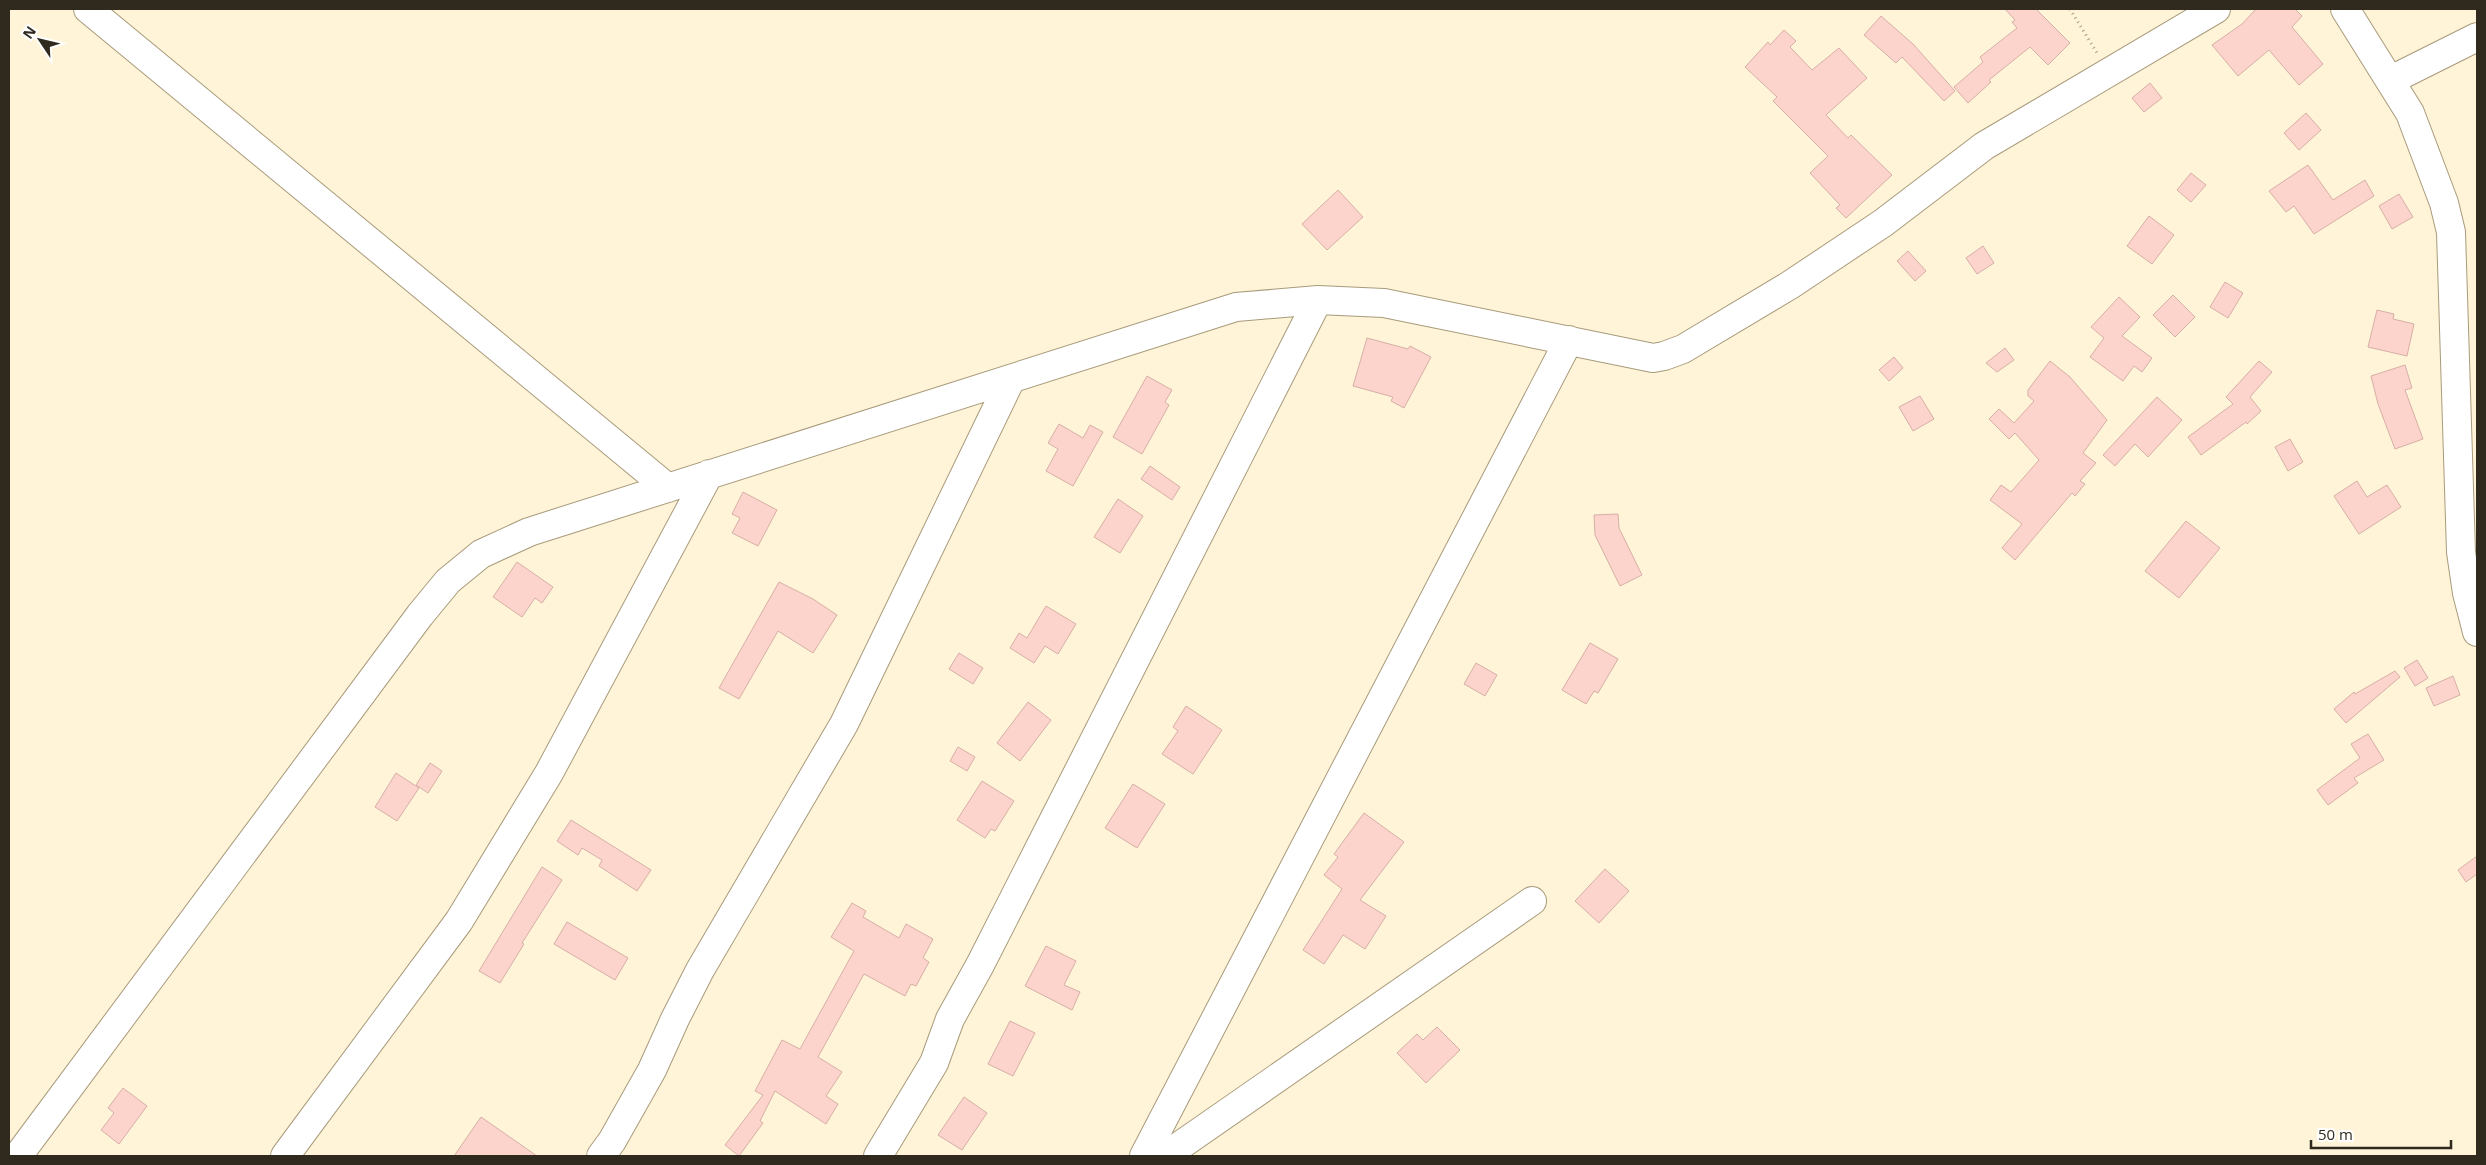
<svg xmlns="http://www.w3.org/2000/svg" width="2486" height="1165" font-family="'Open Sans',sans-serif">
<rect width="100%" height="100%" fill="#fff3d8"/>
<path fill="#fdd4cb" stroke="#d6afa6" d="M2005 9H2036L2070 43 2048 65 2030 47 1989 80 1991 82 1968 103 1954 87 1983 62 1980 57 2017 28 2012 22 2015 20Z
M2256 9H2295L2302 16 2292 27 2323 64 2299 85 2269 50 2238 76 2212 45 2242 24Z
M1881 16 1913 44 1955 91 1944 101 1902 57 1896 63 1864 35Z
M1784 30 1796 41 1790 47 1812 70 1839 48 1867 78 1826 115 1848 138 1851 135 1892 175 1846 218 1836 208 1840 205 1810 173 1828 156 1773 101 1777 97 1745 67 1768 42 1770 45Z
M2150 83 2162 98 2144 112 2132 98Z
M2306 113 2321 130 2299 150 2284 133Z
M2308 165 2333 200 2365 180 2374 196 2314 234 2294 206 2286 212 2269 191Z
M2191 173 2206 185 2191 202 2177 190Z
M1338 190 1363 217 1327 250 1302 224Z
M2399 194 2413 217 2392 229 2379 206Z
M2149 216 2174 235 2152 264 2127 246Z
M1983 246 1994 263 1977 274 1966 258Z
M1908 251 1926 271 1915 281 1897 261Z
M2225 282 2243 293 2228 318 2210 307Z
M2173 295 2195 317 2175 337 2153 315Z
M2119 297 2140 317 2122 336 2152 358 2142 372 2134 366 2123 381 2090 357 2104 338 2091 327Z
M2377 310 2394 314 2393 319 2414 324 2407 356 2368 347Z
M1367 338 1408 349 1410 346 1431 357 1404 408 1391 401 1393 397 1353 386Z
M2005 348 2014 360 1997 372 1986 363Z
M1894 357 1903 368 1889 381 1879 370Z
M2050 361 2070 377 2107 420 2083 453 2096 463 2080 481 2085 484 2075 496 2072 493 2015 560 2002 548 2022 524 1990 500 2001 485 2011 492 2039 460 2015 433 2009 439 1989 419 1999 409 2014 423 2034 401 2028 396V390Z
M2259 361 2272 372 2250 397 2261 411 2247 424 2246 422 2201 455 2188 437 2233 404 2226 397Z
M2405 365 2412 388 2405 390 2423 439 2395 449 2378 404 2371 376Z
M1147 376 1172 390 1165 402 1169 405 1142 454 1113 437Z
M1920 396 1934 419 1913 431 1899 407Z
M2157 397 2182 420 2148 457 2135 444 2115 466 2103 455Z
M1059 424 1083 438 1090 425 1103 432 1073 486 1046 471 1058 449 1048 443Z
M2290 439 2303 462 2288 471 2275 447Z
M1150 466 1180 487 1172 500 1141 479Z
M2357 481 2367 497 2387 485 2401 507 2359 534 2334 496Z
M743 492 777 510 758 546 732 533 740 518 732 514Z
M1118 499 1143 516 1120 553 1094 537Z
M1618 514 1619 528 1642 575 1620 586 1595 535 1594 515Z
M2186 521 2220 548 2179 598 2145 571Z
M517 562 553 587 542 603 535 598 522 617 493 597Z
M779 582 813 599 837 615 813 653 778 631 739 699 719 688Z
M1046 606 1076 624 1058 654 1045 646 1034 663 1010 648 1019 633 1027 638Z
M1590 643 1618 659 1598 693 1594 691 1586 704 1562 690Z
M959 653 983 668 973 684 949 669Z
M2417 660 2428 678 2415 686 2404 668Z
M1476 663 1497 675 1485 696 1464 684Z
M2395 671 2400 677 2346 723 2334 709 2354 692 2355 694Z
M2453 676 2460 695 2434 706 2426 688Z
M1028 702 1051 720 1020 761 997 743Z
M1186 706 1222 730 1193 774 1162 754 1178 731 1173 727Z
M2368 734 2384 760 2354 778 2358 783 2328 805 2317 790 2360 758 2351 744Z
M958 747 975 757 967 771 950 761Z
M430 763 442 771 428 793 416 785Z
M396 773 419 788 397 821 375 807Z
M982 781 1014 801 995 831 991 829 985 838 957 820Z
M1133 784 1165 804 1137 848 1105 828Z
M1364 813 1404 842 1360 900 1386 916 1365 949 1343 935 1324 964 1303 950 1342 889 1324 875 1338 857 1334 854Z
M571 820 651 870 637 891 599 866 602 860 582 848 578 855 557 841Z
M2477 856V874L2466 882 2458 870Z
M542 867 562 880 522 943 524 944 500 983 479 971Z
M1605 869 1629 891 1599 923 1575 901Z
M852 903 866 911 863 917 899 938 906 924 933 939 923 958 929 962 916 986 911 984 905 996 864 974 818 1057 842 1072 826 1096 838 1104 826 1124 775 1091 760 1121 763 1123 739 1156 725 1145 763 1095 755 1091 782 1040 800 1049 854 951 831 937Z
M567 922 628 958 615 980 554 944Z
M1046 946 1076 961 1064 985 1080 992 1072 1010 1025 986Z
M1010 1021 1035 1033 1013 1076 988 1064Z
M1437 1027 1460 1050 1426 1083 1397 1053 1417 1034 1423 1040Z
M123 1088 147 1106 119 1144 101 1130 114 1113 108 1108Z
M964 1097 987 1113 962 1150 938 1135Z
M481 1117 537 1156H454Z"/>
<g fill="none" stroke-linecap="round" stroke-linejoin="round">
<defs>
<path id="minor" d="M88 9 668 488
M2345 9 2410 113 2444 203 2451 232 2461 552 2467 593 2477 632
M2391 80 2477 37
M18 1156 420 615 448 581 481 554 529 532 1236 307 1318 300 1384 303 1653 358 1664 356 1683 349 1790 285 1883 223 1984 146 2216 9
M285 1156 459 921 549 773 709 474
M601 1156 612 1141 652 1070 675 1019 700 970 844 724 1011 379
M878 1156 934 1063 950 1019 980 965 1318 300
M1144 1156 1569 340
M1165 1156 1532 901"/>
</defs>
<use href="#minor" stroke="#a89b7b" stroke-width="30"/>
<path stroke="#a79e89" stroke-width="3" stroke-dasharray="1 4" stroke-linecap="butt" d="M2070 9 2097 53"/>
<use href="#minor" stroke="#fff" stroke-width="28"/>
</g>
<rect width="2486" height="1165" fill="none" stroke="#2f2a1d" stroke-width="20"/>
<g transform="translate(40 40) rotate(305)" stroke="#ffffff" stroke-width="4" paint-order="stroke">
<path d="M0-4L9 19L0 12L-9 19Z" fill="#2f2a1d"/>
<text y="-8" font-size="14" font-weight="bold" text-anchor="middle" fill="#2f2a1d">N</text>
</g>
<path d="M2311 1140v8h140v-8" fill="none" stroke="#2f2a1d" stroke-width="2.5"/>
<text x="2318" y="1140" font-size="15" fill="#2f2a1d" stroke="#ffffff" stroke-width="4" paint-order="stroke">50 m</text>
</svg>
